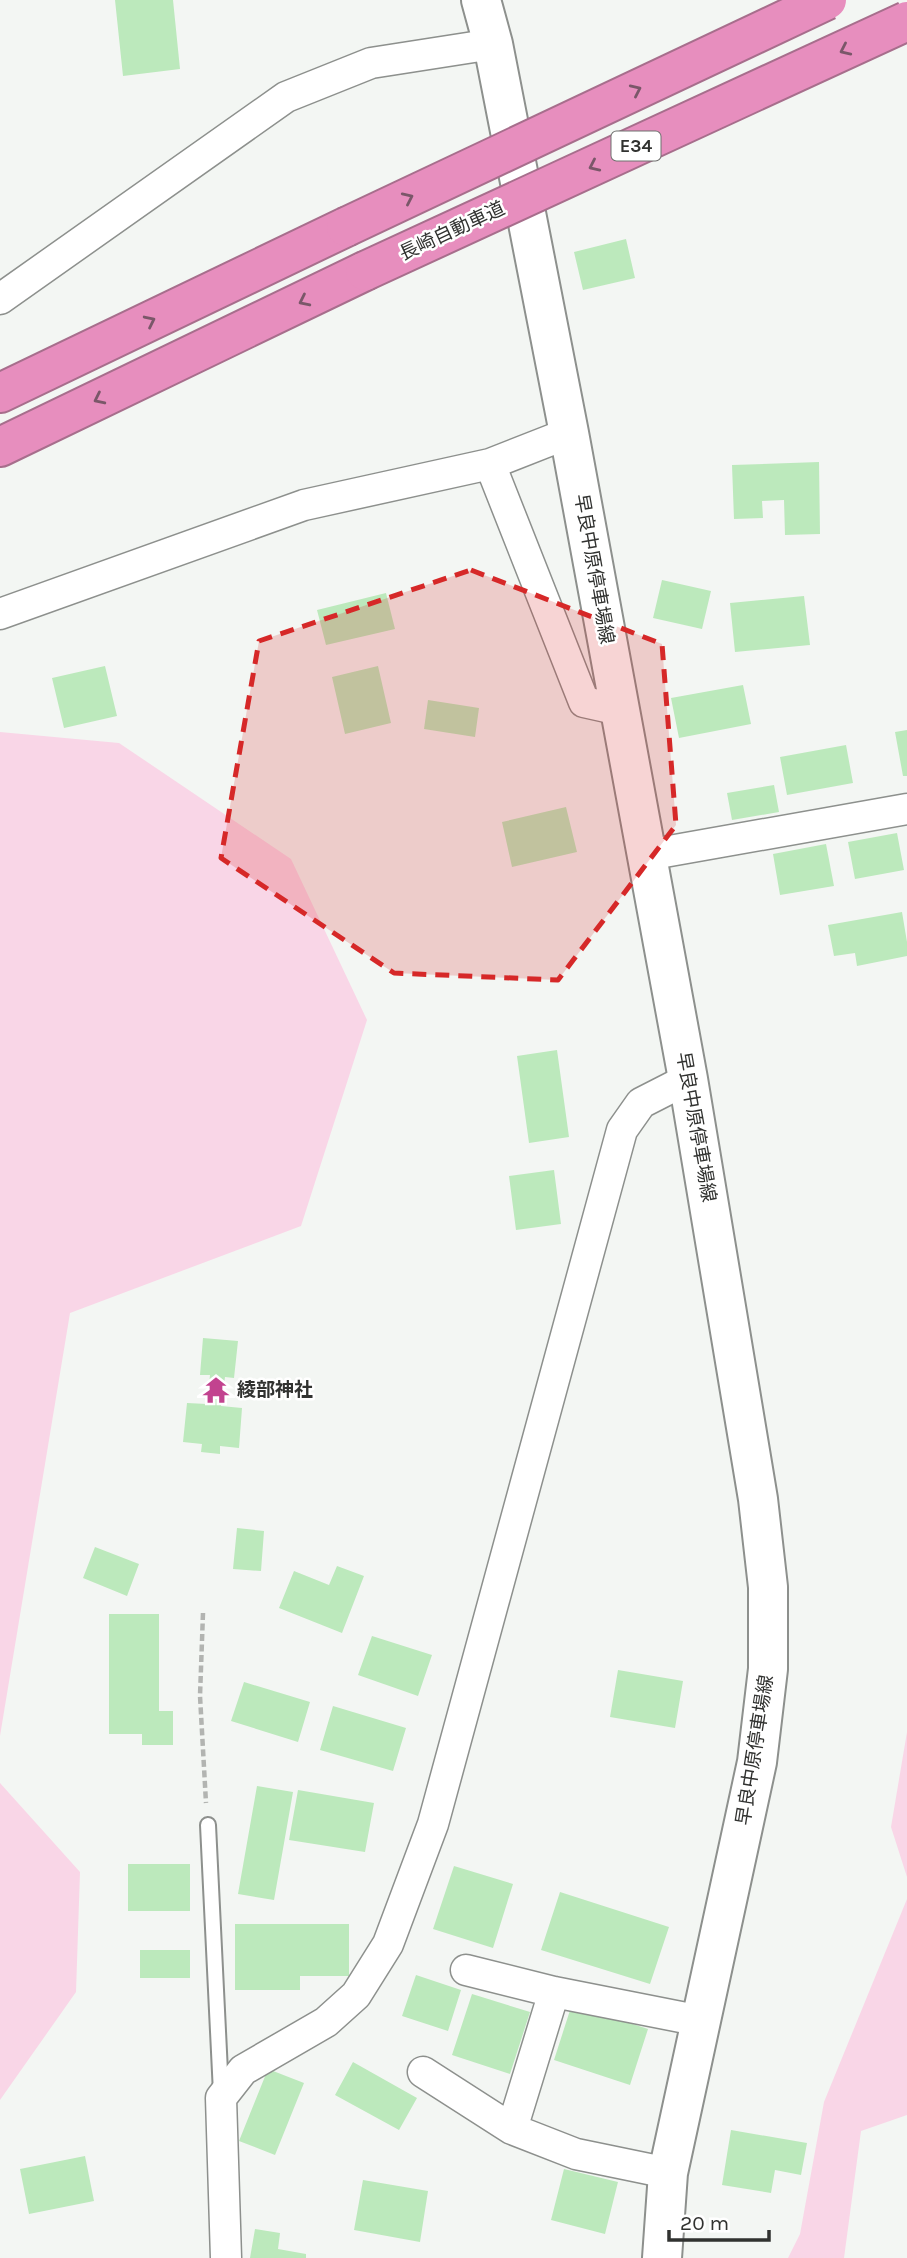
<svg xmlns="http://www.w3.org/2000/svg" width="907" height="2258" font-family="Karla,'Noto Sans JP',sans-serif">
<rect width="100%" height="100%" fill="#f3f6f3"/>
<path fill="#f9d6e7" d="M0 732 119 743 291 859 367 1020 301 1226 70 1313 0 1736Z
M907 1732V1877L891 1827Z
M0 1783 80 1872 76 1992 0 2100Z
M907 1899V2115L861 2131 844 2258H788L800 2234 824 2102Z"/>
<path fill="#bce9bc" d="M115 0H173L180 69 123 76Z
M626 239 635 278 583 290 574 252Z
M819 462 820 534 785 535 784 500 762 501 763 518 734 519 732 465Z
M662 580 711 591 702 629 653 618Z
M386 593 395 629 326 645 317 610Z
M804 596 810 645 735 652 730 603Z
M105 666 117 716 64 728 52 678Z
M378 666 391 723 345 734 332 677Z
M743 685 751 724 679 738 671 698Z
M428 700 479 708 475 737 424 729Z
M907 730V776H903L895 732Z
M846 745 853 783 787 795 780 757Z
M774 785 779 812 732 820 727 793Z
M566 807 577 852 512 867 502 822Z
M897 833 904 870 855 879 848 842Z
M826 844 834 886 780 895 773 854Z
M902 912 907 942V956L857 966 855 953 834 956 828 925Z
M557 1050 569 1137 529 1143 517 1056Z
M554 1170 561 1224 516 1230 509 1176Z
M203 1338 238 1341 234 1378 225 1377 221 1406 242 1408 239 1448 220 1446V1454L201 1452 202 1444 183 1442 187 1403 207 1404 210 1375H200Z
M237 1528 264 1531 261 1571 233 1569Z
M95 1547 139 1564 127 1596 83 1578Z
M337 1566 364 1576 342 1633 279 1608 294 1571 329 1585Z
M109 1614H159V1711H173V1745H142V1734H109Z
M372 1636 432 1655 418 1696 358 1675Z
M618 1670 683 1681 675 1728 610 1717Z
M244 1682 310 1702 298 1742 231 1721Z
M333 1706 406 1728 393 1771 320 1750Z
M257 1786 293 1792 274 1900 238 1894Z
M298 1790 374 1803 365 1852 289 1840Z
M128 1864H190V1911H128Z
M454 1866 513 1884 493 1948 433 1929Z
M560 1892 669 1927 650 1984 541 1950Z
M235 1924H349V1976H300V1990H235Z
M140 1950H190V1978H140Z
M416 1975 461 1990 448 2031 402 2016Z
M472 1994 530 2012 510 2074 452 2055Z
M572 2004 648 2029 630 2085 554 2060Z
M353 2062 417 2098 399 2130 335 2095Z
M268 2069 304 2083 275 2155 239 2141Z
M731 2130 807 2143 801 2175 775 2170 771 2193 722 2185Z
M85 2156 94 2201 29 2214 20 2169Z
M564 2169 618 2182 605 2234 551 2220Z
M363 2180 428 2191 420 2242 354 2230Z
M255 2229 280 2233 278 2249 306 2254V2258H250Z"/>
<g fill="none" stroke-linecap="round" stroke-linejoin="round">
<defs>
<path id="service" d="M208 1825 221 2093"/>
<path id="minor" d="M0 299 286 97 371 63 493 44
M490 464 584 702 620 710
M0 614 304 505 490 464 569 433
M647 855 907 809
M466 1970 554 1992 701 2021
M423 2072 512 2129 576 2154 668 2173
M512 2129 554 1992
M226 2258 221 2098 243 2070 326 2022 356 1995 388 1944 433 1824 622 1130 641 1103 688 1079"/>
<path id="secondary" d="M481 0 493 44 569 433 688 1079 758 1499 768 1587V1669L757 1762 668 2173 662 2258"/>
<path id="motorway" d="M0 393 346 227
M0 447 365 271"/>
</defs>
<use href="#service" stroke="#8d908d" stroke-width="18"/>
<use href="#minor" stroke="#8d908d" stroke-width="33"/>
<use href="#secondary" stroke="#8d908d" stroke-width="42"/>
<use href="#motorway" stroke="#a76e8c" stroke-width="42"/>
<path stroke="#b2b4b1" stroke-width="4.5" stroke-dasharray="7 3.5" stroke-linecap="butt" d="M203 1613 200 1696 206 1803"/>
<use href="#service" stroke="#fff" stroke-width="14"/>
<use href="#minor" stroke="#fff" stroke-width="30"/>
<use href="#secondary" stroke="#fff" stroke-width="38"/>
<use href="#motorway" stroke="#e78ebe" stroke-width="38"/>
<defs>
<path id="motorway-bridge" d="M346 227 827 0
M365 271 907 21"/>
</defs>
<use href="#motorway-bridge" stroke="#a76e8c" stroke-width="42" stroke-linecap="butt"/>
<use href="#motorway-bridge" stroke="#e78ebe" stroke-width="38"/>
</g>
<defs><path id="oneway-chevron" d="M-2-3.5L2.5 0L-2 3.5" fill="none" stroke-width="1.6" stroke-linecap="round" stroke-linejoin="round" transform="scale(1.75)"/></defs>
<g stroke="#7a5769">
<use href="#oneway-chevron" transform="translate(845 50) rotate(155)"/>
<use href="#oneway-chevron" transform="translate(636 90) rotate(-25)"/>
<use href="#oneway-chevron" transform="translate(594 166) rotate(155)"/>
<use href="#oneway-chevron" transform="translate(408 198) rotate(-25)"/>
<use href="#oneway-chevron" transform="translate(304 301) rotate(154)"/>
<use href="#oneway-chevron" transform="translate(150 321) rotate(-26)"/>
<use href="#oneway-chevron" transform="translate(99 399) rotate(154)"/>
</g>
<path fill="#d62828" fill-opacity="0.2" stroke="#d62828" stroke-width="5" stroke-dasharray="14 9" stroke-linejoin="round" d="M471 570 662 644 676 825 558 980 394 973 221 858 259 641Z"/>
<defs>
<symbol id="temple-bare" viewBox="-9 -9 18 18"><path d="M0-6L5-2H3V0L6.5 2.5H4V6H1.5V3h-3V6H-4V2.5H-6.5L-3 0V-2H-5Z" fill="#c2438f" stroke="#fff" stroke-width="2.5" paint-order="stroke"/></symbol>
</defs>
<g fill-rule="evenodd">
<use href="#temple-bare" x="197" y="1371" width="38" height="38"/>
</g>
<g text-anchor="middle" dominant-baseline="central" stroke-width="5" stroke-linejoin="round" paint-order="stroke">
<rect fill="#fff" stroke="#6f706e" stroke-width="2" x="611.5" y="131.5" width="49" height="29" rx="5"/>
<g font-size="18" font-weight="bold" fill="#313230">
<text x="636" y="146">E34</text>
</g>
<g font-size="19" fill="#313230" stroke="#fff">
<text transform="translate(452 231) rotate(-25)">長崎自動車道</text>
<text transform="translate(594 569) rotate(80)">早良中原停車場線</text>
<text transform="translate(696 1127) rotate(80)">早良中原停車場線</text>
<text transform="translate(755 1750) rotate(-81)">早良中原停車場線</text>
</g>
<g font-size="19" font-weight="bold" fill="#313230" stroke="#fff" text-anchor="start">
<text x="237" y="1390">綾部神社</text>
</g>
</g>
<path d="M669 2230v10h100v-10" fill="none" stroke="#313230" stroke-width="3.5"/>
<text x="680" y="2230" font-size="21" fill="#313230" stroke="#ffffff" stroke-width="5" paint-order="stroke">20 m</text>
</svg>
